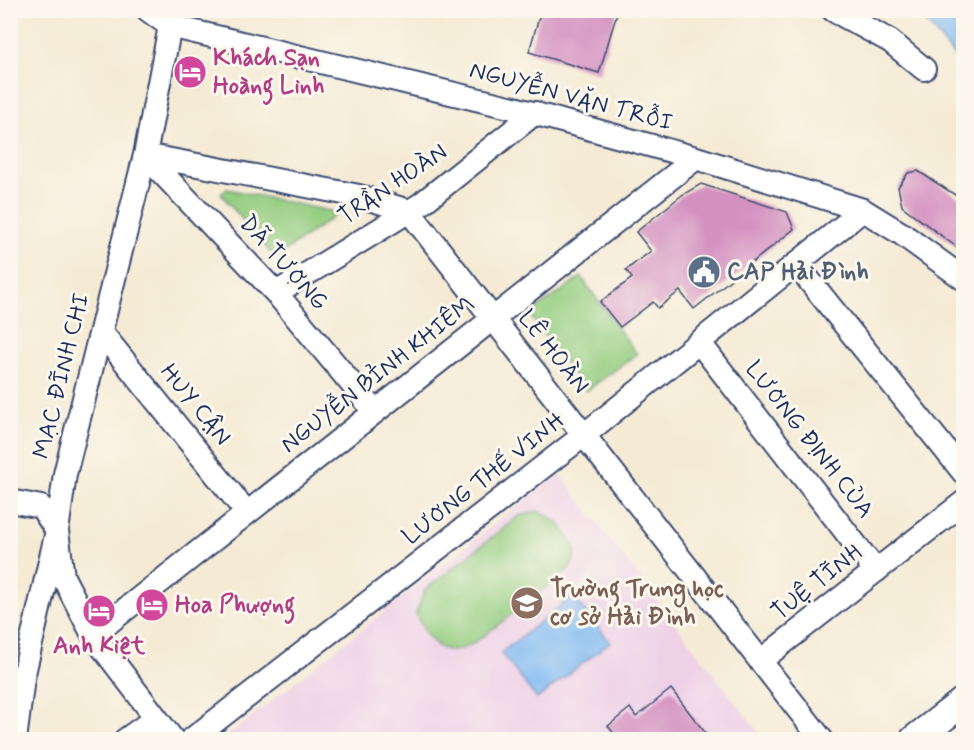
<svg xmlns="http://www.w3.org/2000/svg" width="974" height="750" viewBox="0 0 974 750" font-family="Mynerve,sans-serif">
	<rect width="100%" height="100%" fill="#fbf7ec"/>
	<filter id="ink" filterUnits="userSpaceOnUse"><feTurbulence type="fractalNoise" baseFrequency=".0167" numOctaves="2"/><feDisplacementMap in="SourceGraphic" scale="12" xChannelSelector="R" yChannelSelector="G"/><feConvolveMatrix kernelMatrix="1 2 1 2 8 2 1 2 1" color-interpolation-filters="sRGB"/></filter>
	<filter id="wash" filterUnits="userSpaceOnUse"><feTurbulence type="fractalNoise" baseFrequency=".008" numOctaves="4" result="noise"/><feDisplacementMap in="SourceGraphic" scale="24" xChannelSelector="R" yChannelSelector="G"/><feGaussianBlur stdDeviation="1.35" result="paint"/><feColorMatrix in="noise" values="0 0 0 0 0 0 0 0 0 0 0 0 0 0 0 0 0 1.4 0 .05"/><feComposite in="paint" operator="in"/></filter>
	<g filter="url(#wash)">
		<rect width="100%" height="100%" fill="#f5ebd5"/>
		<!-- built -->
		<path fill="#eed0e7" d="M559,473L759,733L751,740H222Z"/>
		<!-- green -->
		<path fill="#94cd80" stroke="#587e6f" stroke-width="1.5" d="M227,189L334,212L336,215L275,258L221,194Z
			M581,277L637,354L586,391L529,314Z
			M538,511C559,520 568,531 576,553L571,567C550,584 529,601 508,617C470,647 442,676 416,614L425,590L519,516Z"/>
		<!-- water -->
		<path fill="#81baf2" stroke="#4e74a8" stroke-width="1.5" d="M917,11H963V67Z
			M573,596L610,642L537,699L501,653Z"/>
		<g id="blocks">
			<!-- building -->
			<path fill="#d492c1" d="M541,10H618L599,73L529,52Z
				M918,171L963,200V252L902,206L898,187L908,173Z
				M701,184L787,212L794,229L694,309L680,291L658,308L653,302L620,327L600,302L632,278L626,270L651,251L636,232L682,195Z
				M671,689L711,740H619L608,726L630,708L636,717Z"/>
		</g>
	</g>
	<g filter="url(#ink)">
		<use href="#blocks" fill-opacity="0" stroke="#3c4b70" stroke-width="1.5"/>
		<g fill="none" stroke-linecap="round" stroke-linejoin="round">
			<!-- minor casing -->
			<g stroke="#3c4b70" stroke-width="26">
				<path id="minor" d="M148,10L170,26L518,109L696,158L863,210L902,234L964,279
					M833,10L890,41L924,69
					M145,155L359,196L409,211L822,740
					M145,155L276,293L375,412
					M796,264L964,473
					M276,293L421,204L535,113
					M101,332L247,513
					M699,342L876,571
					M10,501L41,507L57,531L63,577L93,635L173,740
					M93,635L696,158
					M760,661L964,502
					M15,740L23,678L57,531L65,474L145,155L170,26
					M125,740L156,718
					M191,740L584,435L863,210"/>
			</g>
			<!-- major casing -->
			<g stroke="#3c4b70" stroke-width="32">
				<path id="major" d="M914,740L964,701"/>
			</g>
			<!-- minor -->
			<use href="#minor" stroke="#fff" stroke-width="22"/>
			<!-- major -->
			<use href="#major" stroke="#fff" stroke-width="28"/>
		</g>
	</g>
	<!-- icons -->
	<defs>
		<g id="hotel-disc" transform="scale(1.725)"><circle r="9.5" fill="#d1479c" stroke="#fbf7ec"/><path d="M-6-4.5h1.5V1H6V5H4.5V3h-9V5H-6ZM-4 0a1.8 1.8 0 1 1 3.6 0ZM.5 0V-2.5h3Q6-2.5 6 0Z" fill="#fff"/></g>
		<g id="civic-disc" transform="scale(1.725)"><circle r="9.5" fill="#5c6f8a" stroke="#fbf7ec"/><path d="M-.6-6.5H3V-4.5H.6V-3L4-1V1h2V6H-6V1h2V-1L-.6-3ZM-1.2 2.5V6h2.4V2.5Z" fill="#fff"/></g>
		<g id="school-disc" transform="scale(1.725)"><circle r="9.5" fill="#8d6e63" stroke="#fbf7ec"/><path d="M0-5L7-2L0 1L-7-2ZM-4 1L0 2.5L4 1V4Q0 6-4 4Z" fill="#fff"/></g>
	</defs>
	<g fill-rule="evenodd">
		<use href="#hotel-disc" x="190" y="72"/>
		<use href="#civic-disc" x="704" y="272"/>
		<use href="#school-disc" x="527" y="603"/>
		<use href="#hotel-disc" x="152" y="605"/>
		<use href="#hotel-disc" x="99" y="611"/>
	</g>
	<g text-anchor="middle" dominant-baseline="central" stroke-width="6" stroke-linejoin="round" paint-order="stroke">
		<!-- hotel labels -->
		<g font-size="24" font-weight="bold" fill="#b23c85" stroke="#fbf7ec" text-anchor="start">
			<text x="213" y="58">Khách Sạn<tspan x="213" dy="28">Hoàng Linh</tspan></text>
			<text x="175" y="605">Hoa Phượng</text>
			<text x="99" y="646" text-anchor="middle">Anh Kiệt</text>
		</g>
		<!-- street labels -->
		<g font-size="24" fill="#1b2f5e" stroke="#fbf7ec">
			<text transform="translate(571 97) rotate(15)">NGUYỄN VĂN TRỖI</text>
			<text transform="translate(393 185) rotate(-34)">TRẦN HOÀN</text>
			<text transform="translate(283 263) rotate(48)">DÃ TƯỢNG</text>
			<text transform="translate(553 352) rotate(52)">LÊ HOÀN</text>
			<text transform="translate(378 375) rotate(-38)">NGUYỄN BỈNH KHIÊM</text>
			<text transform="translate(62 376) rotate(-76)">MẠC ĐĨNH CHI</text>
			<text transform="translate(195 405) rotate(51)">HUY CẬN</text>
			<text transform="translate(809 440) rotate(52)">LƯƠNG ĐỊNH CỦA</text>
			<text transform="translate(484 479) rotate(-38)">LƯƠNG THẾ VINH</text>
			<text transform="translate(817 583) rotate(-38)">TUỆ TĨNH</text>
		</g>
		<!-- service labels -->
		<g font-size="24" font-weight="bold" fill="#4e5e75" stroke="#fbf7ec" text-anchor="start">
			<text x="727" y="272">CAP Hải Đình</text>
		</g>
		<!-- education labels -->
		<g font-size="24" font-weight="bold" fill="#785e54" stroke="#fbf7ec" text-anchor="start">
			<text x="550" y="589">Trường Trung học<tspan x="550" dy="28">cơ sở Hải Đình</tspan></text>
		</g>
	</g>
	<!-- margin -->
	<rect width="974" height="750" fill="none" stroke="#fbf7ec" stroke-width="36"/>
</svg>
